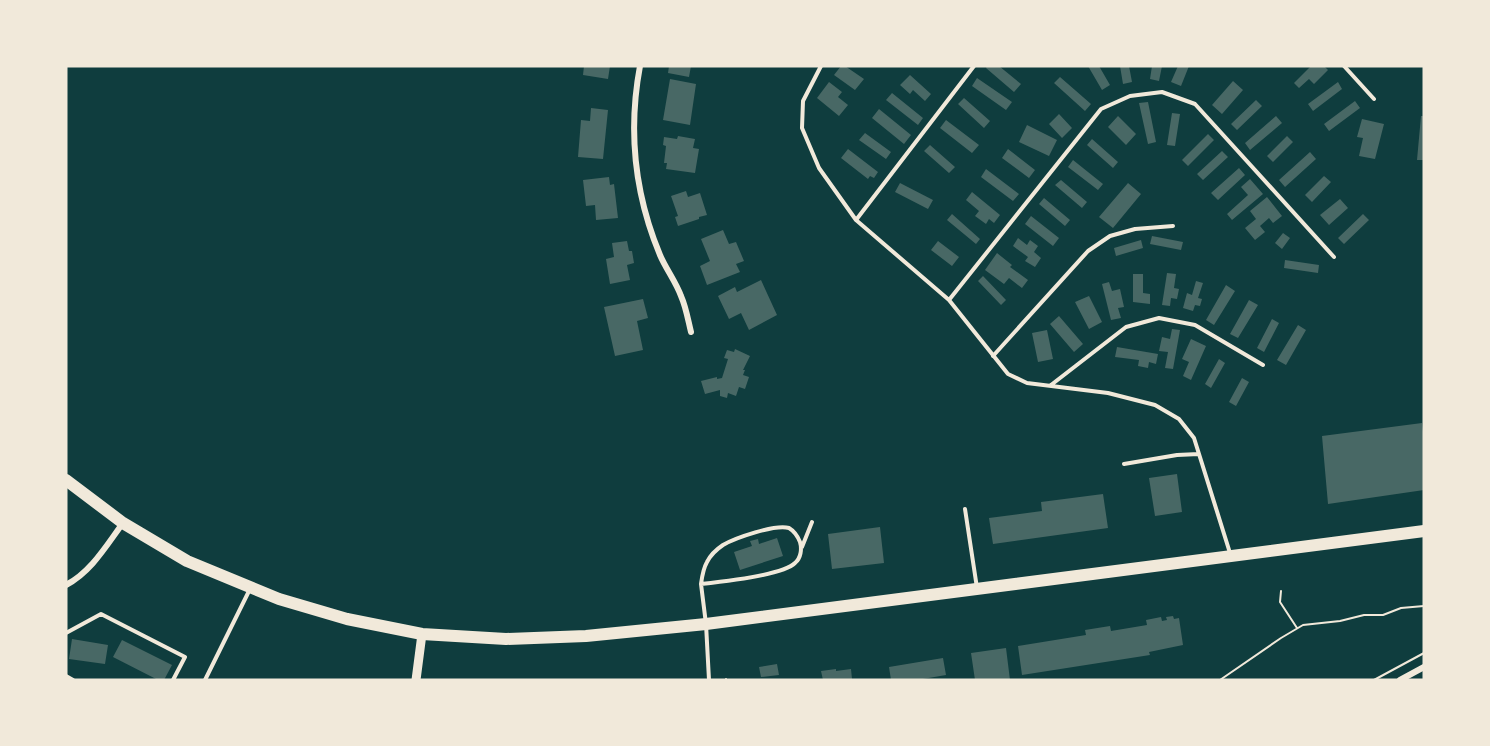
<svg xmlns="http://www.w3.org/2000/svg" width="1490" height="746" viewBox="0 0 1490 746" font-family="Montserrat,sans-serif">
	<rect width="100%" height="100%" fill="#0f3d3e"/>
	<!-- building -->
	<path fill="#486865" d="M584,66H610L608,79L583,75Z
		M669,66H691L689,77L668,73Z
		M841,66H845L864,79L855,90L834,75Z
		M987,66H999L1021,84L1014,92L986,68Z
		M1088,66H1099L1110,85L1102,90Z
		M1120,66H1129L1132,82L1123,84Z
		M1152,66H1162L1159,81L1150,79Z
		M1178,66H1189L1181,86L1171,82Z
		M1311,66H1324L1328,70L1314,84L1309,79L1299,88L1294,83Z
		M910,75L931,94L925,101L913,90L910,94L900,85Z
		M1060,77L1091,104L1085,111L1054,83Z
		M977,78L1012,102L1006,110L972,86Z
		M670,79L696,84L690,125L663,120Z
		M1233,81L1243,90L1222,114L1212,105Z
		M829,82L842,92L838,97L848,105L839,116L817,98Z
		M1338,82L1342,89L1313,111L1308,104Z
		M892,93L923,118L918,125L886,100Z
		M964,98L990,121L984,128L958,104Z
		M1256,100L1262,106L1237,130L1231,124Z
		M1355,101L1360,108L1329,131L1324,124Z
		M1148,102L1156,142L1148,144L1139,103Z
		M591,108L608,110L603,159L578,157L581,120L590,121Z
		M879,109L911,135L904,144L872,118Z
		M1172,113L1180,114L1175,146L1167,145Z
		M1059,114L1072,128L1062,138L1049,124Z
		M1118,116L1136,134L1126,145L1108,127Z
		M1276,116L1282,123L1250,150L1245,143Z
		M1421,116H1424V160H1417Z
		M1362,119L1384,124L1375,159L1359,156L1363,138L1357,137Z
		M946,120L979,145L972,153L940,128Z
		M1027,125L1057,140L1049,156L1019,142Z
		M865,133L891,152L886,159L859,140Z
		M1208,134L1214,140L1188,166L1182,160Z
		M678,136L695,139L693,148L699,149L695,173L666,169L667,163H664L666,146L663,145L664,137L677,139Z
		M1287,136L1293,142L1273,162L1267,156Z
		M1092,139L1118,162L1113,168L1087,145Z
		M930,145L955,167L949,173L924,151Z
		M848,149L878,172L874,178L870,176L868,179L841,158Z
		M1008,149L1035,170L1029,178L1002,158Z
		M1222,151L1228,157L1203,180L1197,174Z
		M1310,152L1316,159L1285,187L1279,180Z
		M1073,160L1103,184L1098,190L1068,167Z
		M1239,168L1245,175L1218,200L1211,193Z
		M986,169L1019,194L1013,201L981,177Z
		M1324,176L1331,182L1312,202L1305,195Z
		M609,177L610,185L614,184L618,218L596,220L595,205L586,206L583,180Z
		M1250,179L1263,194L1232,220L1227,214L1248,195L1241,187Z
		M1061,180L1087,202L1082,208L1055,185Z
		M900,183L933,200L928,209L895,192Z
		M1128,183L1141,194L1113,228L1099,217Z
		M686,191L688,197L700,193L707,215L699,217V219L678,226L675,217L678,216L671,196Z
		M972,192L1000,215L994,223L989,219L986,224L975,216L979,211L966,200Z
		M1267,197L1282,216L1273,223L1269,218L1260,226L1265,232L1255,240L1245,228L1256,219L1250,211Z
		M1044,198L1070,220L1065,226L1039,204Z
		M1340,199L1348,208L1329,225L1320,215Z
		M952,214L980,239L976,244L947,220Z
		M1363,214L1369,220L1344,244L1338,238Z
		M1031,216L1059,238L1053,246L1025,224Z
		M723,230L729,244L736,242L744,261L736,264L740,272L707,285L700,266L710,261L701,239Z
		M1283,233L1290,238L1282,249L1275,243Z
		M1152,236L1183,242L1181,250L1150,244Z
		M1018,238L1027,245L1030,240L1038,246L1034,252L1041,258L1035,267L1025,261L1028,257L1013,246Z
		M1141,240L1143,248L1116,256L1114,248Z
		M627,241L629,251H632L634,263L627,265L630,280L610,284L606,259L614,257L612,243Z
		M938,241L959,257L952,266L931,250Z
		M997,253L1012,265L1010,267L1028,280L1022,288L1009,278L1004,284L985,270Z
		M1285,260L1319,265L1318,273L1284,268Z
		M1167,273L1176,274L1174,288L1179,289L1177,299L1171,298L1170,306L1162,305Z
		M1133,274H1143V293L1150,294V304L1133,302Z
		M983,276L1006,300L1001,305L978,281Z
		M761,280L777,315L749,330L741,313L729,319L718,296L735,287L737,292Z
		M1196,281L1203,283L1198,298L1202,299L1200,306L1195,305L1193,311L1183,308L1187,293L1192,295Z
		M1109,282L1112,291L1120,289L1124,307L1118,308L1121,318L1111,320L1102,284Z
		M1226,285L1235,291L1214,325L1206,320Z
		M1089,296L1102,322L1089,329L1075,302Z
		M643,299L648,318L637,321L643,350L615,356L604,307Z
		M1249,300L1258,305L1238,338L1230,334Z
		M1059,316L1083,344L1074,352L1050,324Z
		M1272,319L1279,323L1264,352L1257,348Z
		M1298,325L1306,330L1286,365L1277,360Z
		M1172,329L1180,330L1173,369L1165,368L1168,352L1159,351L1162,337L1170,339Z
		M1047,330L1053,359L1038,362L1032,333Z
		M1191,339L1206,346L1191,380L1183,376L1189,362L1182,359Z
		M1117,347L1158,354L1156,364L1149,362L1148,368L1138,366L1139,360L1115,357Z
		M735,349L750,356L743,370H745L743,375L749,377L745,389L739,387L736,396L728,393L727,398L720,396V390L705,394L701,381L717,377V379L722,378L728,359L724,358L727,350L734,352Z
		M1219,359L1225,363L1211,388L1205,384Z
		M1242,378L1249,382L1236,406L1229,402Z
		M1422,423L1424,440V490L1328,504L1322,436Z
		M1177,474L1182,512L1155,516L1149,478Z
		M1103,494L1108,528L993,544L989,518L1042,511L1041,502Z
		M880,527L884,563L832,569L828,534Z
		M777,538L783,556L740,570L734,552L752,546L750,541L758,539L759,544Z
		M1173,616L1174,619L1179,618L1183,645L1149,652L1150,655L1022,675L1018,646L1086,635L1085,630L1110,626L1111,631L1147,625L1146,620L1161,617L1162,621L1167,620L1166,617Z
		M72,639L108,645L105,664L69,659Z
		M122,640L172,665L164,680H158L113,657Z
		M1006,648L1010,680H975L971,653Z
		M943,658L946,675L917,680H891L889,667Z
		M777,664L779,675L761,677L759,667Z
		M836,669V671L851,669L852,679L823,680L821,671Z"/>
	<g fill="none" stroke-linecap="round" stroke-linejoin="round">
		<!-- path -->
		<path stroke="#f1e9da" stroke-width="2" d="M1281,591L1280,602L1297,628
			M726,680V679
			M1220,680L1281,638L1303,625L1340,621L1364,615H1383L1401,608L1424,606
			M1374,680L1424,653"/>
		<!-- service -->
		<path stroke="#f1e9da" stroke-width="4" d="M821,66L803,101L802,128L819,168L856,220L949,300L1008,374L1027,383L1108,393L1155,405L1179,419L1194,438L1230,553
			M1344,66L1374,99
			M856,220L974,66
			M949,300L1101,109L1130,96L1162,92L1195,104L1334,257
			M993,356L1088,251L1110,236L1135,229L1173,226
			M1051,385L1126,327L1159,318L1195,325L1263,365
			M1124,464L1177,455L1199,454
			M965,509L977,588
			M802,547L812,522
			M701,584C702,577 703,569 707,562C710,556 717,549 723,545C735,538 775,524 789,528C794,531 798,537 800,542C802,549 801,558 795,563C783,575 720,582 701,584L706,624L709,680
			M66,633L101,614L185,657L173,680
			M66,676L73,680
			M205,680L250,589"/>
		<!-- minor -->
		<path stroke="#f1e9da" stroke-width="6" d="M640,66C628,130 635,195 660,255C666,269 676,282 681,296C686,307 688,320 691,332
			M66,585C91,572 106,546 123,523
			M1400,680L1424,667"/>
		<!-- tertiary -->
		<path stroke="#f1e9da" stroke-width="9" d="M416,680L422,634"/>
		<!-- primary -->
		<path stroke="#f1e9da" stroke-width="12" d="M66,480L123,523L187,561L279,599L347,619L422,634L506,639L586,636L706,624L1424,531"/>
	</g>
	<!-- border -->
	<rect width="1490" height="746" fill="none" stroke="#f1e9da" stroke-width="135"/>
</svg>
